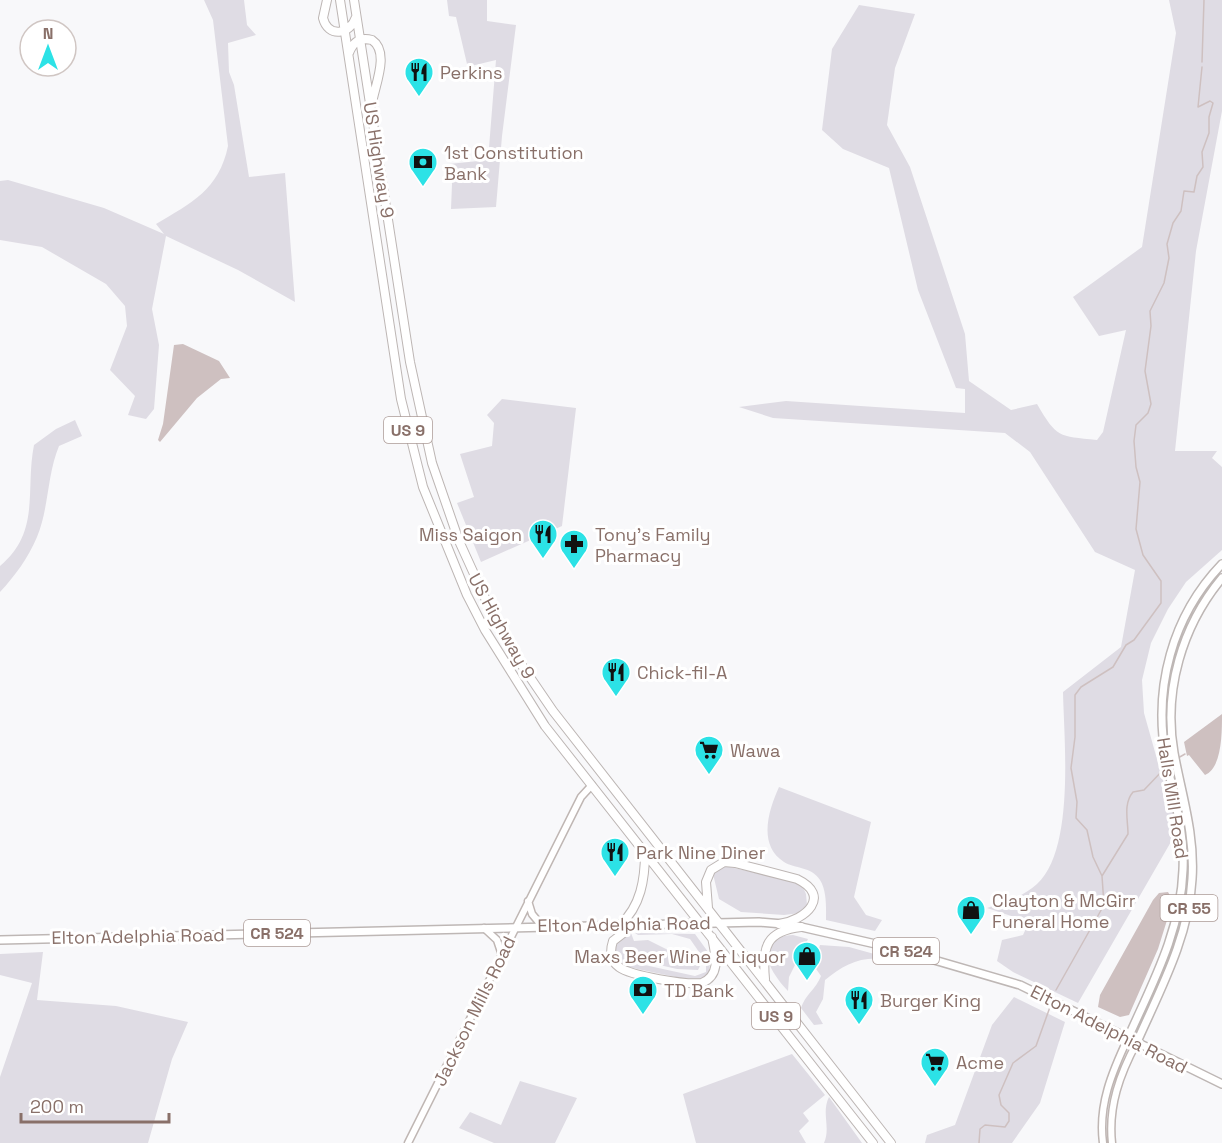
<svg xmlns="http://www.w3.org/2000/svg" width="1222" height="1143" viewBox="0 0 1222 1143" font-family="'Space Grotesk',sans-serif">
	<rect width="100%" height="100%" fill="#f8f8fa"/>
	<!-- green -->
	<path fill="#dfdce4" d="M204,0H244L247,25L256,35L228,43L229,72L234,85L249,177L285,173L295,302L238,270L166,236L152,309L159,345L154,409L146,419L128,415L135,396L110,370L127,326L125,306L106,284L42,247L0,240V181L8,180L104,208L164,234L156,224C191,203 219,190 228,146L213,20Z
		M447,0H487V21L516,25L502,136L496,207L451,209L452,184L449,164L488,160L496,60L471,66L467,64L456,17L449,16Z
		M1169,0H1222V111L1196,251L1175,451H1217L1212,458L1222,467V550L1186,582L1168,609L1151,643L1142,680L1144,713L1164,784L1174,807L1172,840L1078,1003L1013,972L997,961L1002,940L1023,935L1029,922L987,908C1004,902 1023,897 1037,884C1075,849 1064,741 1063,692L1121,647L1135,570L1095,552L1030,452L1005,433L773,418L739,407L786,401L965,413V389L956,388L918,290L889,168L843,149L822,130L832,49L859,5L915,14L895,68L887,125L910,167L965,334L969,381L1011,410L1037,404C1057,438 1058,436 1097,440L1103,432L1126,330L1099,336L1073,297L1142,247L1176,33Z
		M502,399L576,408L562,526L481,562L457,503L474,497L460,454L492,446L494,423L487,415Z
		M75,420L82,436L59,446C47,475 49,508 37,537C28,558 15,576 0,592V566C41,532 25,490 34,445L56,429Z
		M779,787L871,822L854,897L866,915L882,920L875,931L826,920C826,908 827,891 820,880C811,866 795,869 784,862C757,845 769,809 779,787Z
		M721,865L801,883L806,894L807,905L800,913L784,915L741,912L719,899L713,874Z
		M631,933L634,941L648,940L700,966L698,970L677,969L642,961L640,964L695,976L706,972V962L690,939L672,934L638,935L635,933L695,934L711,956L709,972L702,979L690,980L623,966L614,952C616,942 621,935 631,933Z
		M793,935L808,939L789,977L788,991C769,971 750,938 793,935Z
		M820,945L849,947L885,957L884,959C860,956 843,965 825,980L823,999L816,1012L823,1024L814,1025L801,1008C805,995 816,989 821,976L814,966Z
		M43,952L37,1000L116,1006L188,1022L172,1059L148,1143H0V1077L32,983L0,975V954Z
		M1014,997L1065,1022L1040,1103L1012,1143H925L927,1135L955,1125L992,1025Z
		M792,1054L825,1095L803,1113L809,1121L799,1131L806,1143H696L683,1094Z
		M520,1081L577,1098L555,1143H494L459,1128L470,1112L501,1125Z
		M829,1097L862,1143H824C831,1127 821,1113 829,1097Z"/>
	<!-- water -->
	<path fill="#cec0c0" d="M183,344L219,361L230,378L221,379L197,398L160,442L158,440L163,424L174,345Z
		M1222,714C1222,733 1222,768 1205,775L1189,755L1187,756L1184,742Z
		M1168,892L1173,901L1158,949L1129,1015L1120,1017L1098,1007L1100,995L1153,900L1159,893Z"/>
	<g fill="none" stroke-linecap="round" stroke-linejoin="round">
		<!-- stream -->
		<path stroke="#cec0c0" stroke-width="1.5" d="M1202,62L1204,0
			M1178,758L1185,754
			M1102,876L1128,834C1128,820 1123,804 1133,792L1144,790L1165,768
			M1056,990L1104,905L1102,876L1093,857L1087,830L1076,818L1077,802L1071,768L1075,737V695L1081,687L1113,667L1126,645L1134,640L1161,603V581L1143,555L1136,529L1140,482L1136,467L1134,441L1136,425L1148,413L1151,404L1145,371L1151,326L1150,311L1164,283L1169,258L1167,244L1173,223L1181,211L1184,191L1194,192L1197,176L1203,167L1202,152L1209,133V117L1213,103L1210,101L1198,107L1202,67
			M979,1143L980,1129L985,1125L1005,1127L1009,1121V1113L1001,1105L999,1095L1013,1063L1036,1046L1050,1007"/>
		<!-- secondary casing -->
		<g stroke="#bfb6b3" stroke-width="9">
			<path id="secondary" d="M528,901L532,914L542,926
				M484,928L497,940L502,955
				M408,1143L581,797L592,785
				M1103,1143C1098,1105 1112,1072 1128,1038
				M1112,1143C1108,1106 1120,1074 1137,1042"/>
		</g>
		<!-- primary casing -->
		<g stroke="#beb7b5" stroke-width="10">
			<path id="primary" d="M797,926L893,948L1020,985L1222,1084
				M0,940L759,922L783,924
				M1128,1038C1152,984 1181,931 1183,870C1185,831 1173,796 1166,758C1153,688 1172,616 1222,564
				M1137,1042C1160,990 1189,937 1192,879C1195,835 1182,796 1174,753C1163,691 1182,626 1222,578"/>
		</g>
		<!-- highway casing -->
		<g stroke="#bdb6b4" stroke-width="10">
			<path id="highway" d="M327,0L323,18C328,38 350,35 356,17
				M340,0L401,399L423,487L467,595L485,630L545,726L873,1143
				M354,0L410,362L432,463L459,541L485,598L523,667L553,711L891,1143
				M349,53C353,42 360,37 372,40C390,52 375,85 372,103
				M708,908L706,882L711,870L724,862L735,863L797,879C832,896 806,920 779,924
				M635,924L613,941C610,950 610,961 619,967C631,976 686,985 702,983C722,974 715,954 712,937
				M620,925C641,906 645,879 645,852
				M765,979C762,947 766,931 801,927"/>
		</g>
		<!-- secondary -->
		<use href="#secondary" stroke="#fff" stroke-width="6"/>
		<!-- primary -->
		<use href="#primary" stroke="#fff" stroke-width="7"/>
		<!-- highway -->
		<use href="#highway" stroke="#fff" stroke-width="8"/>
	</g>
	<!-- icons -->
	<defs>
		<g id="restaurant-pin" transform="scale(1.5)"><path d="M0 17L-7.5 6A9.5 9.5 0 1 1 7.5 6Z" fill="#2ce2e6" stroke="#fff"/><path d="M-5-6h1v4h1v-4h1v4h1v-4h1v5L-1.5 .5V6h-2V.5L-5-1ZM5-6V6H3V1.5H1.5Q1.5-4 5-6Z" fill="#111"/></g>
		<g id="bank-pin" transform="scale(1.5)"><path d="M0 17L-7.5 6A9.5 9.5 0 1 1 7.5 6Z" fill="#2ce2e6" stroke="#fff"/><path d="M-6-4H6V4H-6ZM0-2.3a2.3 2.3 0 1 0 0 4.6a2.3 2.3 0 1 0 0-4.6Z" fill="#111"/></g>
		<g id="pharmacy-pin" transform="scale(1.5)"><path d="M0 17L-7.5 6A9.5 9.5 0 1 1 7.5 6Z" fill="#2ce2e6" stroke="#fff"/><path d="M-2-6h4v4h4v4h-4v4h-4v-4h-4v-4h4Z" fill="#111"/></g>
		<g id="supermarket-pin" transform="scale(1.5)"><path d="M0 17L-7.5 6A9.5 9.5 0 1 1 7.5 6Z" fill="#2ce2e6" stroke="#fff"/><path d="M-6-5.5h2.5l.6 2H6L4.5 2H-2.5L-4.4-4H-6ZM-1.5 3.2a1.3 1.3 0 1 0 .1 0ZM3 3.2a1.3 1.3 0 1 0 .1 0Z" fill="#111"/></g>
		<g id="shop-pin" transform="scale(1.5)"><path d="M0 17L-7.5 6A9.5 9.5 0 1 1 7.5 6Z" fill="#2ce2e6" stroke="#fff"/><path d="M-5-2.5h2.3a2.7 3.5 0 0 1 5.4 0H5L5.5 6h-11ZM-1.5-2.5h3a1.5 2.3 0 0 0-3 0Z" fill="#111"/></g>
	</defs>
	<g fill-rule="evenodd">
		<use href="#restaurant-pin" x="419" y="72"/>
		<use href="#bank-pin" x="423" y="162"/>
		<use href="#restaurant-pin" x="543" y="534"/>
		<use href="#pharmacy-pin" x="574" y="544"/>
		<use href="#restaurant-pin" x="616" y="672"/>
		<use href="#supermarket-pin" x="709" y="750"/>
		<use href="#restaurant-pin" x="615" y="852"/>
		<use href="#shop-pin" x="971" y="910"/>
		<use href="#shop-pin" x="807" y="956"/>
		<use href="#bank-pin" x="643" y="990"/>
		<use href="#restaurant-pin" x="859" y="1000"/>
		<use href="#supermarket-pin" x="935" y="1062"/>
	</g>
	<g text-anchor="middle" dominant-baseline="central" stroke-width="6" stroke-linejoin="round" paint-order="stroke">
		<!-- shield labels -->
		<g fill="#fff" stroke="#ac9b96" stroke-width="1.5">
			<rect x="384" y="417" width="48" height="26" rx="4.5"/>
			<rect x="1160.5" y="895" width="57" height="26" rx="4.5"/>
			<rect x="244" y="920" width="66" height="26" rx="4.5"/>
			<rect x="873" y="938" width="66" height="26" rx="4.5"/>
			<rect x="752" y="1003" width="48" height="26" rx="4.5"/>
		</g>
		<g font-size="16" font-weight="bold" fill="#897069">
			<text x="408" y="430">US 9</text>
			<text x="1189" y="908">CR 55</text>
			<text x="277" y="933">CR 524</text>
			<text x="906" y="951">CR 524</text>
			<text x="776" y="1016">US 9</text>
		</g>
		<!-- poi labels -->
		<g font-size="18" fill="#897069" stroke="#fff" text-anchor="start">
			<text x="440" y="72">Perkins</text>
			<text x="444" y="152">1st Constitution<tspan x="444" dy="21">Bank</tspan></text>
			<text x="522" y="534" text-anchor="end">Miss Saigon</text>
			<text x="595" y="534">Tony's Family<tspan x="595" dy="21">Pharmacy</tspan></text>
			<text x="637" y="672">Chick-fil-A</text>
			<text x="730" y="750">Wawa</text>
			<text x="636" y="852">Park Nine Diner</text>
			<text x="992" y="900">Clayton &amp; McGirr<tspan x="992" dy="21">Funeral Home</tspan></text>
			<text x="786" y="956" text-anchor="end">Maxs Beer Wine &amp; Liquor</text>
			<text x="664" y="990">TD Bank</text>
			<text x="880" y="1000">Burger King</text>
			<text x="956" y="1062">Acme</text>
		</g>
		<!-- street labels -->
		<g font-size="18" fill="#897069" stroke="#fff">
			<text transform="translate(379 160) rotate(81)">US Highway 9</text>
			<text transform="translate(502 626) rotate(61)">US Highway 9</text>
			<text transform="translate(1173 798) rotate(81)">Halls Mill Road</text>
			<text transform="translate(624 924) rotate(-1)">Elton Adelphia Road</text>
			<text transform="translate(138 936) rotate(-1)">Elton Adelphia Road</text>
			<text transform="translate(474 1011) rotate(-64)">Jackson Mills Road</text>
			<text transform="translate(1109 1029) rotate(27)">Elton Adelphia Road</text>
		</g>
	</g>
	<!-- north arrow -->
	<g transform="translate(48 48)"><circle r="28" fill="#ffffff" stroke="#d0c6c3" stroke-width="1.5"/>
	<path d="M0-4.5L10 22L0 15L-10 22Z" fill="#2ce2e6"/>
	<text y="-9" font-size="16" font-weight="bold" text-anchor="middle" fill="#897069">N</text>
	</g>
	<!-- scale -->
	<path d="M21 1113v9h148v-9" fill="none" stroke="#897069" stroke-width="3"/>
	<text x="30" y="1113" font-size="18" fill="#897069" stroke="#ffffff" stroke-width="4.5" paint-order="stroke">200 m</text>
</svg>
